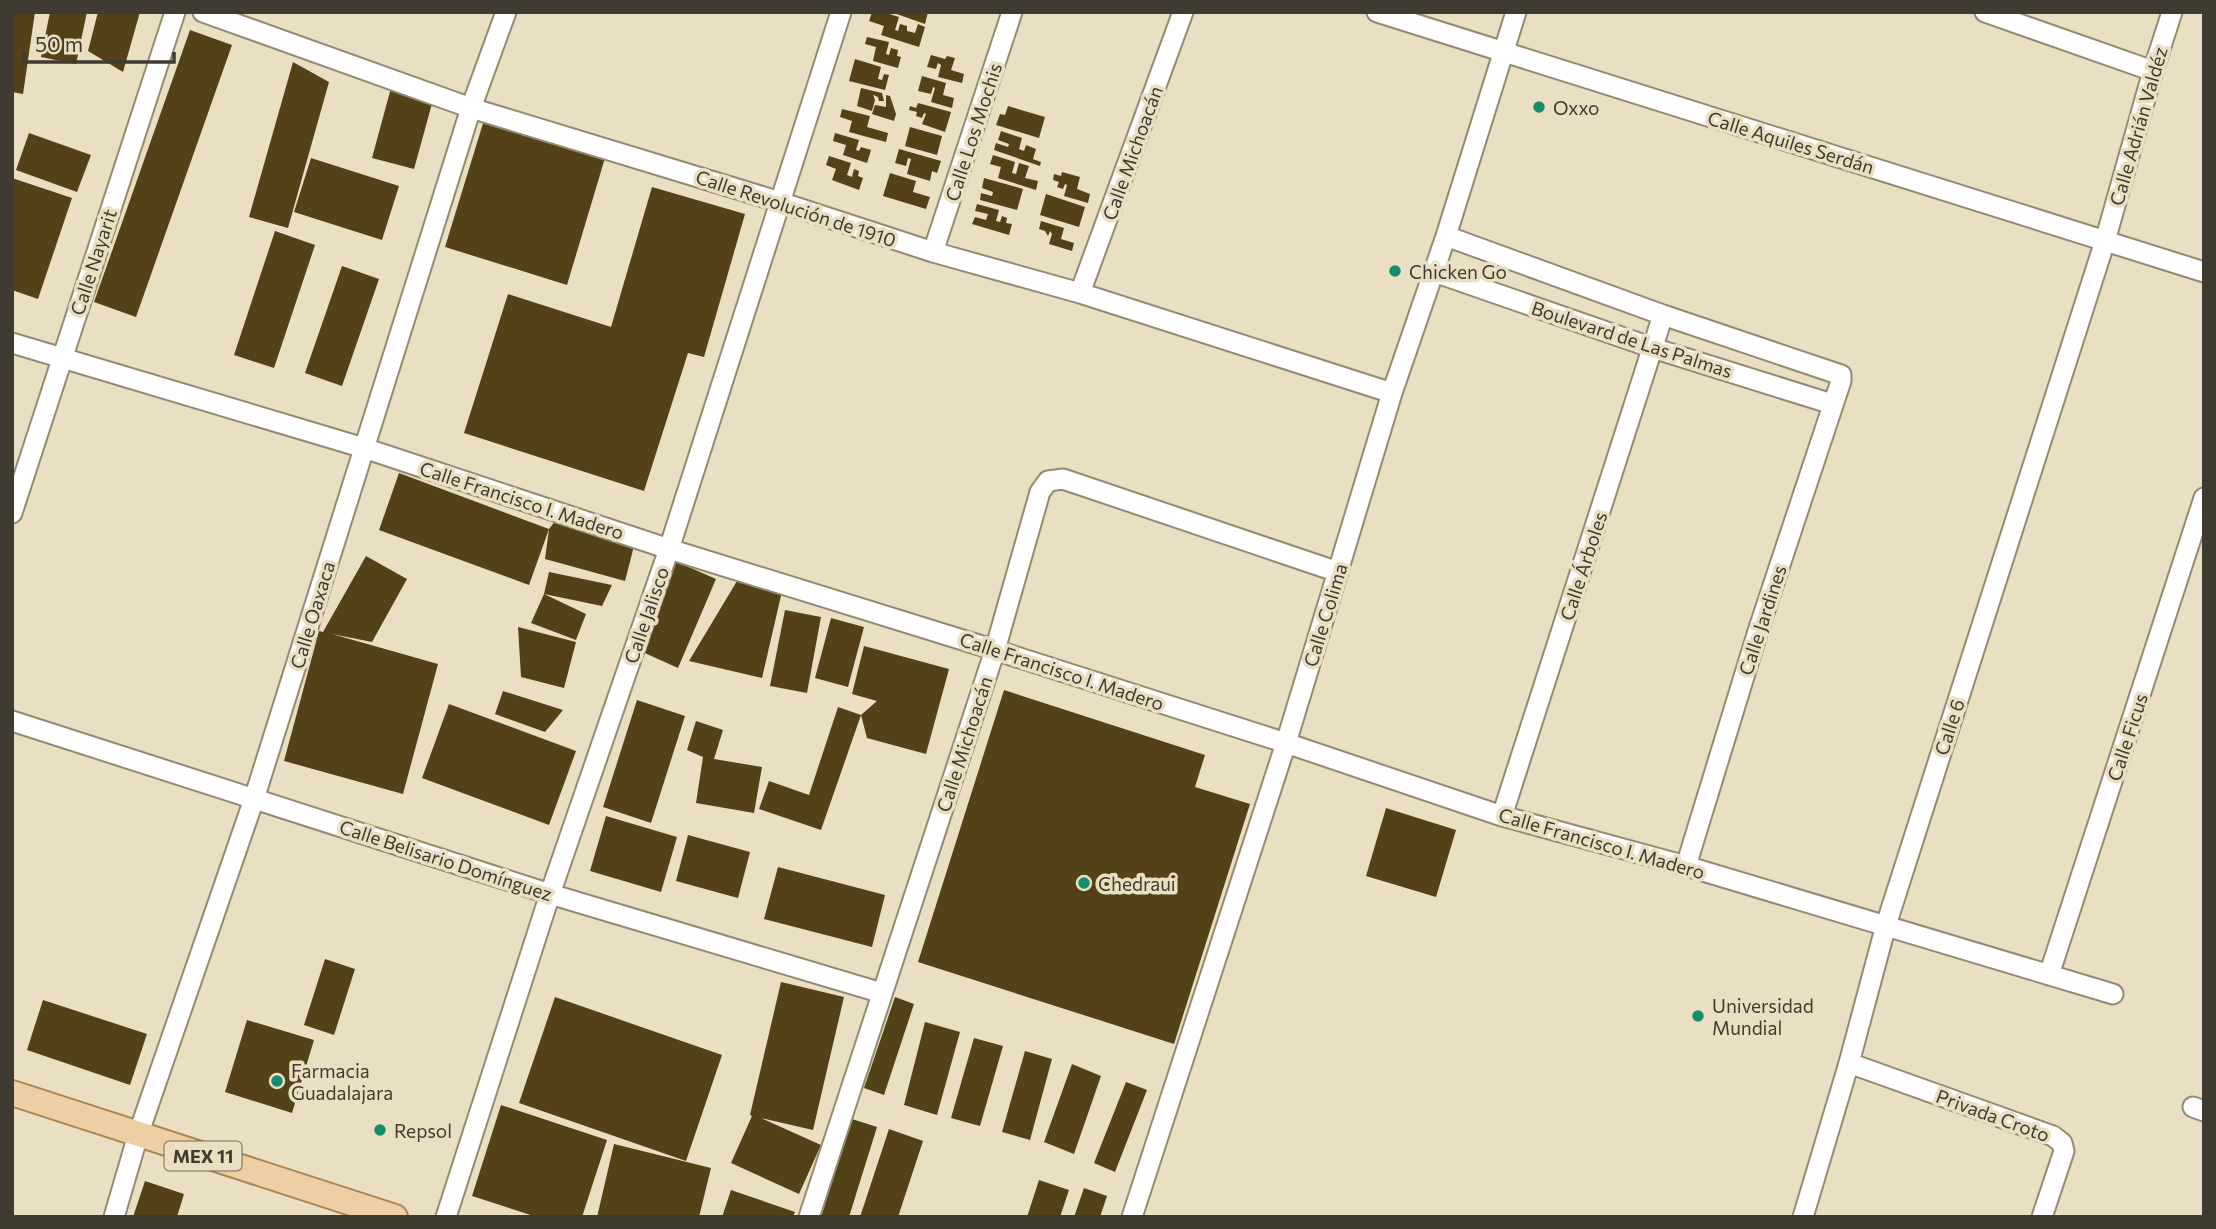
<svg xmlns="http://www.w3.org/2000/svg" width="2216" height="1229" viewBox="0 0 2216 1229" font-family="Commissioner,sans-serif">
	<rect width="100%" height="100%" fill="#ebdfc3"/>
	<!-- building -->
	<path fill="#534218" d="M12,12H35L23,94L12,92Z
		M50,12H87L76,64L41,57Z
		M98,12H140L123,72L88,51Z
		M872,12H883L899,17L895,30L898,31L900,24L907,26V31L915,33L918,24L925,27L919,47L881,35L884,26L869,21Z
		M891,12H928L925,24Z
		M190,30L232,45L136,317L94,302Z
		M867,37L889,42L886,54L889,55L891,48L898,50L897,56L901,57L898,68L873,61L876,47L865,44Z
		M931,55L945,59L947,56L955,58L951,70L964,74L962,83L938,77L941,65L938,63L936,69L927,67Z
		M855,59L881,67L878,79L882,80L884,74L889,75L885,90L849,81Z
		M293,62L329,82L288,228L249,217Z
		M922,76L946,83L943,95L954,98L952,108L931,102L935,88L933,87L931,94L918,91Z
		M391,88L433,100L414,169L372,158Z
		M861,88L882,93L884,101H879L878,97L873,95L875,100L872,111L857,106Z
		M886,95L890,96L896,114L894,121L872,114L875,105L886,107Z
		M918,103L951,112L945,132L922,124L926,114L924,113L922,118L916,116L917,112L909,110L910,106L916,108Z
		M1008,106L1045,117L1039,138L996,125L1000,114L1005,115Z
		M842,109L870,116L867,127L888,133L886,142L849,132L852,121L840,117Z
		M484,120L605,158L567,285L445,247Z
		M910,127L942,136L937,155L905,146Z
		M1001,131L1022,138L1019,149L1024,151L1026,145L1036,149L1033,159L1041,162L1040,166L994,150L996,143L1008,147L1009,144L998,140Z
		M29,133L91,155L77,192L16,170Z
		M835,133L859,140L856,150L859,151L861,147L871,150L867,163L843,155L846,145L833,141Z
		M899,149L941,161L937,173L932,171L930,181L907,174L911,159L908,158L906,166L895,163Z
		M993,155L1015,162L1012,173L1016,174L1019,163L1029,166L1025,178L1038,181L1036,190L998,178L1001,167L990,164Z
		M829,156L851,163L847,175L852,177L854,169L859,171L858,176L863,178L859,190L832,180L836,169L826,165Z
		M311,158L399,186L382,240L294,212Z
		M1062,172L1080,177L1077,189L1090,194L1088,203L1064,196L1067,185L1065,184L1063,189L1057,187L1059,182L1053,180L1054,174L1061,176Z
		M890,173L916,181L913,192L930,197L926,209L883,196Z
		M12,178L72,198L38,299L12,290Z
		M984,178L1023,189L1017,210L980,200L981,193L992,196L993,192L982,188Z
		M652,187L745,214L704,357L688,353L644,491L464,433L508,294L611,327Z
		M1046,194L1085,207L1079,227L1040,215Z
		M977,204L999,210L996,221L1000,222L1002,216L1007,218L1006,223L1012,224L1009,235L972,224L975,217L986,220L988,214L975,211Z
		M1041,221L1064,228L1061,239L1074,243L1072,251L1049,244L1052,234L1050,231L1048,236L1045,231L1039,229Z
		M275,231L315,245L274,368L234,355Z
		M342,266L379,279L342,386L305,373Z
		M399,473L549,529L556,520L635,542L625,581L545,559L549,529L529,585L379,530Z
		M366,556L407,579L372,642L332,634L438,664L403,794L284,761L319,631L323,632Z
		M675,561L716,579L678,668L638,650Z
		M549,572L612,585L602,606L544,594Z
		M740,576L783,587L762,678L689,661Z
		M544,594L586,614L576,640L531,623Z
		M785,610L821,617L807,693L770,686Z
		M831,618L864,627L848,687L815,678Z
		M518,627L576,642L564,688L521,677Z
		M864,646L949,669L926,754L867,738L861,715L821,830L759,809L769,781L809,795L838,707L861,715L877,701L852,694Z
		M1004,690L1205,755L1195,787L1250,804L1174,1044L918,962Z
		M503,691L563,710L545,732L495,714Z
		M637,700L685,716L651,823L603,807Z
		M449,704L576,751L549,825L422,778Z
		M696,721L723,730L714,759L762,767L754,813L696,803L703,757L687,750Z
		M1386,808L1456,830L1436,897L1366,876Z
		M606,816L677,837L661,892L590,871Z
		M688,835L750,852L738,898L676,881Z
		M778,867L885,895L872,947L764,919Z
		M325,959L355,969L334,1035L304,1025Z
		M781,982L844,997L813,1130L761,1118L821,1145L799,1194L731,1163L752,1116L750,1115Z
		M555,997L722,1055L686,1161L519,1103Z
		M895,997L914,1004L884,1095L864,1088Z
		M43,1000L147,1034L130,1085L27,1050Z
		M247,1020L314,1040L292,1113L225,1092Z
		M925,1022L960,1032L937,1115L904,1105Z
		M974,1038L1003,1046L980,1126L951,1118Z
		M1025,1051L1052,1059L1030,1140L1002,1132Z
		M1072,1064L1101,1076L1074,1154L1044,1142Z
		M1126,1082L1147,1090L1115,1172L1094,1163Z
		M501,1105L607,1140L582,1217H537L472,1196Z
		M852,1119L877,1127L849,1217H821Z
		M889,1129L923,1141L898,1217H860Z
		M614,1144L711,1168L699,1217H597Z
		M1039,1180L1069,1190L1060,1217H1027Z
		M145,1181L184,1194L177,1217H133Z
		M1084,1188L1107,1196L1100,1217H1074Z
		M731,1190L795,1212L793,1217H722Z"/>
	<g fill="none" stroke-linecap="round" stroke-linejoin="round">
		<!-- minor casing -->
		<g stroke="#958a71" stroke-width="23">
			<path id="minor" d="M203,12L471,108L780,202L933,252L1080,293L1392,393
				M1377,12L2204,272
				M1985,12L2153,71
				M1446,236L1663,315L1841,375V381L1758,631L1686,866
				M933,252L1012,12
				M1434,272L1653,348L1832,404
				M1080,293L1183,12
				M12,343L364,448L669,549L995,650L1286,743L1502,816L1686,866L2113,994
				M12,513L175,12
				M12,721L550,894L882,993
				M1502,816L1663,315
				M2049,975L2204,498
				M1849,1063L2053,1136L2062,1143L2064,1151L2042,1217
				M2193,1107L2204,1111
				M114,1217L138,1135L254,799L471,108L506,12
				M446,1217L550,894L669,549L841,12
				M809,1217L995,650L1040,492L1048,481L1063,479L1338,572
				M1132,1217L1286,743L1392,393L1446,236L1516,12
				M1803,1217L1849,1063L1886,925L2105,241L2153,71L2172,12"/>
		</g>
		<!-- major casing -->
		<g stroke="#a98654" stroke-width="28">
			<path id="major" d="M12,1093L395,1217"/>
		</g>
		<!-- minor -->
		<use href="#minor" stroke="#fff" stroke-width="19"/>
		<!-- major -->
		<use href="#major" stroke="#eecfa4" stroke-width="24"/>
	</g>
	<!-- markers -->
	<g fill="#168c6d" stroke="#ebdfc3" stroke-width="2.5">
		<circle cx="1539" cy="107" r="7"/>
		<circle cx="1395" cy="271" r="7"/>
		<circle cx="1084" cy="883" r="7"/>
		<circle cx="1698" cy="1016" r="7"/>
		<circle cx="277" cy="1081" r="7"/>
		<circle cx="380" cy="1130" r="7"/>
	</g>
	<g text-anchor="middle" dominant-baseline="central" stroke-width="7" stroke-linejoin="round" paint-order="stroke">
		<!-- shield labels -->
		<rect fill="#ebdfc3" stroke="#736c5c" stroke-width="2" x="164.5" y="1141.5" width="77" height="29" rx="5"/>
		<g font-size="18" font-weight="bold" fill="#403b30">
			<text x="203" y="1156">MEX 11</text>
		</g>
		<!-- poi labels -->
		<g font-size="19" fill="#403b30" stroke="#ebdfc3" text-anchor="start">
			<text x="1553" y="107">Oxxo</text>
			<text x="1409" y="271">Chicken Go</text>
			<text x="1098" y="883">Chedraui</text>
			<text x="1712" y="1005">Universidad<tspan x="1712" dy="22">Mundial</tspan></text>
			<text x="291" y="1070">Farmacia<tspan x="291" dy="22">Guadalajara</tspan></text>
			<text x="394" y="1130">Repsol</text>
		</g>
		<!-- street labels -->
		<g font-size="19" fill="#403b30" stroke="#ebdfc3">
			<text transform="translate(2138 126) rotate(-74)">Calle Adrián Valdéz</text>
			<text transform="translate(973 132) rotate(-72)">Calle Los Mochis</text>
			<text transform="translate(1791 142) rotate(17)">Calle Aquiles Serdán</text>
			<text transform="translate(1132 153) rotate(-70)">Calle Michoacán</text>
			<text transform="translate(796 208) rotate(18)">Calle Revolución de 1910</text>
			<text transform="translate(93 262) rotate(-72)">Calle Nayarit</text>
			<text transform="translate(1632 339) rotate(18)">Boulevard de Las Palmas</text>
			<text transform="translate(522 500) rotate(18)">Calle Francisco I. Madero</text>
			<text transform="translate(1583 566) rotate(-72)">Calle Árboles</text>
			<text transform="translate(312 615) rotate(-73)">Calle Oaxaca</text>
			<text transform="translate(646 615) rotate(-71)">Calle Jalisco</text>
			<text transform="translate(1325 615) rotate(-73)">Calle Colima</text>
			<text transform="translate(1762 620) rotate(-72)">Calle Jardines</text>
			<text transform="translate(1062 671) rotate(18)">Calle Francisco I. Madero</text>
			<text transform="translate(1949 727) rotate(-72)">Calle 6</text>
			<text transform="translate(2127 737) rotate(-72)">Calle Ficus</text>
			<text transform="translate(964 744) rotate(-72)">Calle Michoacán</text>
			<text transform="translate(1602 843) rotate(16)">Calle Francisco I. Madero</text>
			<text transform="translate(446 860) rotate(18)">Calle Belisario Domínguez</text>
			<text transform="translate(1993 1115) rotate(20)">Privada Croto</text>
		</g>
	</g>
	<!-- border -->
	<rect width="2216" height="1229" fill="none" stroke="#403b30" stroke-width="28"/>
	<!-- scale -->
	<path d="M24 52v10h150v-10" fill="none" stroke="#403b30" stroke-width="3.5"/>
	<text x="35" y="52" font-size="21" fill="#403b30" stroke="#ebdfc3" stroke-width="5" paint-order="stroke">50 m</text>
</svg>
